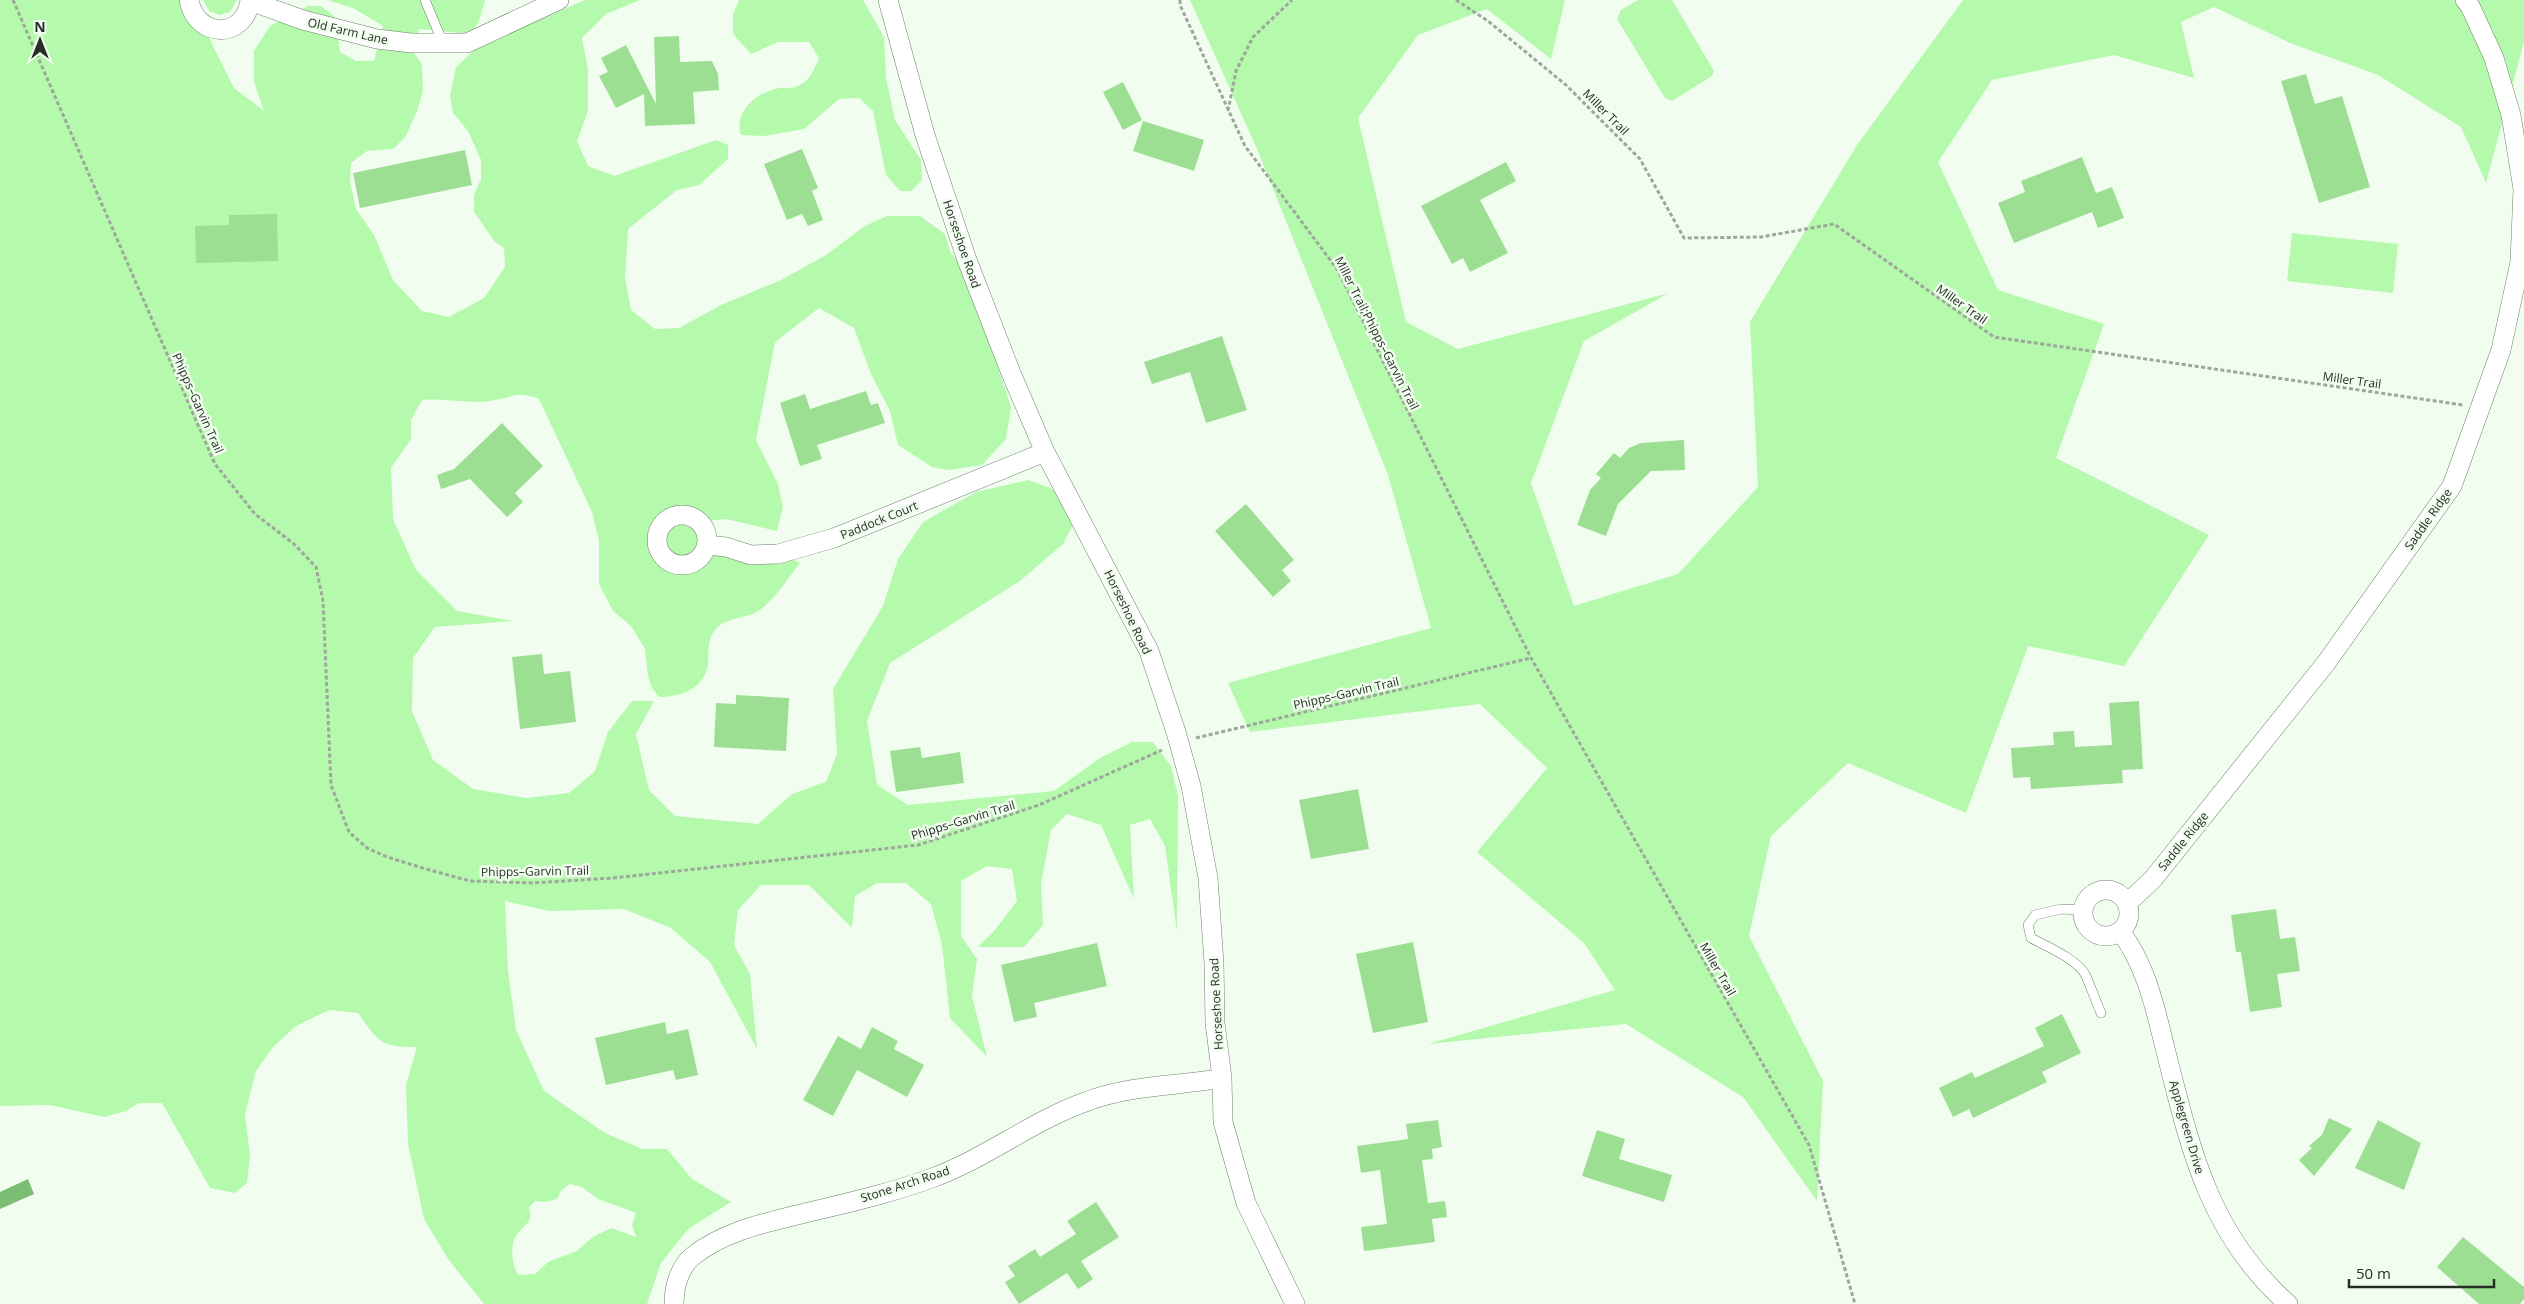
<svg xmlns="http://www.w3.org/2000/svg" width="2524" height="1304" viewBox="0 0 2524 1304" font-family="'Open Sans',sans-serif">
	<rect width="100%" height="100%" fill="#f1feef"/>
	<!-- green -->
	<path fill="#b5f9ac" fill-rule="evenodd" d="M0,0H194L213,46L234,88L264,111L254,82V51L270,26L308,6H321L335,17L340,52L356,61H374L383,26L353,8L327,0H485L479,21L471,34L419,29L413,52L422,64L423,91L417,111L406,136L393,149L367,151L351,163L350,181L356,209L374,235L393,280L422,311L449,317L484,298L505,267L504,248L495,242L474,212V195L481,179V160L468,131L453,113L450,96L456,67L479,46L585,0H640L606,14L582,38L588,70V111L577,141L588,166L614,176L716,140L728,145V159L699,185L677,190L628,229L625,278L631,310L655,329L679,328L721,305L781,280L826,255L865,226L887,216H920L945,234L951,254L964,265L1011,407L1006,439L982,465L949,470L932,467L898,445L890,411L871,374L854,328L819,308L775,342L756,440L778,484L783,507L777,531L726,519L699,522L713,537L767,548L800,563C788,578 776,598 760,610C747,619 725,617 715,630C707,640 709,652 708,664C705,688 681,697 659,697L652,688L648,676L645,649L631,626L613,611L599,584V541L592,512L539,399C515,390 513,398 489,401C467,404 445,398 422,400L411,420V439L391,468L393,519L416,570L457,611L513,621L435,627L413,658L412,711L433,760L473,789L526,798L569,793L595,771L608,732L632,701H654L636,734L649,790L675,816L758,824L792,794L826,782L837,754L833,689L883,606L898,559L923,522L976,492L1028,480L1058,491L1073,525L1063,544L1020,581L890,663L867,721L877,785L908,805L1054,791L1100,758L1132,742H1153L1171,766L1178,796L1177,932L1165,846L1150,819L1130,825L1134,899L1101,825L1067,814L1051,830L1041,884L1043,925L1024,947H978L994,931L1017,901L1012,869L987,866L961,881V936L977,959L972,996L987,1057L950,1018L942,945L931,904L906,883H877L855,896L852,928L809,885H761L738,910L734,945L750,974L757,1049L710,962L671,928L624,909L549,911L505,901L508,970L516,1030L544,1091L605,1133L642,1149H667L692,1179L731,1202L688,1229L661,1263L647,1304H484L448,1259L424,1219L408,1144L406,1085L417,1047C379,1047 379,1042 358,1013L329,1010L296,1026L273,1047L256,1071L245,1114L250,1156L247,1183L235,1193L210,1188L162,1103H139L126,1111L104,1117L50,1105L0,1106ZM570,1184L582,1187L598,1199L636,1213L632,1225L636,1237L611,1228L593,1237L577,1251L548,1262L535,1274L518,1275C512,1264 509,1244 518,1233C526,1223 533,1223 529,1207L535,1201L545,1202L557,1199L562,1190Z
		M203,0H237L230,12L219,15L209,11Z
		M739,0H863L884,37L886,78L895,120L921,160L922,180L911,191H900L886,175L873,111L859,98L839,99L804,129L764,136L741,135C733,112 758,91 780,88C785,87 791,89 795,87C809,83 814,70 819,58L809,42H778L751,54L733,34V14Z
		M1190,0H1565L1551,59L1487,9L1418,35L1358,118L1406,322L1458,349L1669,293L1584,341L1531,483L1574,606L1678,574L1758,487L1750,322L1857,145L1963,0H2524V42L2486,183L2461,127L2378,75L2290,43L2214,7L2181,22L2194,78L2114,55L1992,80L1938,162L1998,290L2104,324L2056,458L2209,535L2124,666L2028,646L1966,813L1848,763L1771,836L1749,936L1823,1081L1817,1201L1743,1097L1626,1024L1428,1044L1615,990L1584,943L1477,852L1547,768L1480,704L1250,732L1228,683L1431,628L1388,475L1257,149Z
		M1638,0H1672L1714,71L1712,76L1672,101L1665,98L1617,19L1621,10Z
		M2292,233L2398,244L2393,293L2287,281Z"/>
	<!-- water -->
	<path fill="#7bbd73" d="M28,1179L34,1194L0,1209V1192Z"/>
	<!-- building -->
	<path fill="#9cdf93" d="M679,36L680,62L712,61L718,74L719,90L693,92L695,124L645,126L644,94L616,108L599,76L608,72L601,58L626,45L656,104L654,37Z
		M2306,74L2315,104L2342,96L2370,187L2319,203L2281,81Z
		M1123,82L1142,120L1123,130L1103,92Z
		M1143,121L1204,140L1194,171L1133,151Z
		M802,149L818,188L812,191L823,220L808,226L802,214L787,220L764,164Z
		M465,150L472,185L360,208L353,173Z
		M2082,157L2096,193L2112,187L2124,218L2098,228L2092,212L2014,243L1998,203L2025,192L2021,181Z
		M1506,162L1516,181L1480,200L1508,253L1470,272L1463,258L1452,264L1421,206Z
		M277,214L278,261L196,263L195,226L229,225V215Z
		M1222,336L1247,410L1206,423L1190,372L1152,384L1144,362Z
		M866,391L871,405L878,403L885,423L817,445L822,459L800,466L780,403L805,394L810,409Z
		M502,423L543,466L515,493L523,502L507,517L470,479L441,489L437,475L454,469Z
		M1684,440L1685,470L1651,471L1618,504L1606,536L1577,525L1590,490L1601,478L1596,474L1614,453L1620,458L1629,448L1641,443Z
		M1246,504L1294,560L1282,570L1291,581L1273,597L1215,531Z
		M542,654L544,674L570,671L576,722L520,729L512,657Z
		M736,695L789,698L786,751L714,747L716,703L736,704Z
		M2139,701L2143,769L2122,770L2123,783L2031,789L2030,777L2013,778L2011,748L2054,745L2053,732L2074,731L2075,747L2112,745L2109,703Z
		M920,747L922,758L960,752L964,783L896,792L890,751Z
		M1358,789L1369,849L1311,859L1299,800Z
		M2276,909L2280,939L2295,937L2300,971L2277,974L2282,1007L2250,1012L2241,952H2236L2231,915Z
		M1413,942L1428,1022L1373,1033L1356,954Z
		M1097,943L1107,986L1034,1003L1037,1017L1014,1022L1001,965Z
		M2062,1014L2081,1053L2042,1072L2047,1082L1973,1118L1969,1109L1953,1117L1939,1088L1972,1072L1975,1078L2044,1046L2035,1028Z
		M665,1022L667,1034L688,1029L698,1075L676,1080L673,1070L606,1085L595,1038Z
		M872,1027L898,1041L894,1049L924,1065L907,1097L857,1070L833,1116L803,1100L838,1036L861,1049Z
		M2329,1118L2352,1129L2314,1176L2299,1160L2312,1148L2309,1146L2322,1135Z
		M1438,1120L1442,1147L1432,1149L1433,1159L1422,1160L1428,1203L1445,1201L1447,1217L1432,1219L1435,1242L1364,1251L1361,1227L1387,1224L1380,1170L1361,1173L1357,1146L1408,1139L1406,1124Z
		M2378,1120L2421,1143L2404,1190L2355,1168Z
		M1597,1130L1625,1139L1619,1159L1672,1175L1664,1202L1582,1176Z
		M1096,1202L1119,1237L1081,1261L1093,1279L1078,1289L1067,1273L1019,1304L1005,1282L1015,1276L1008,1266L1035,1249L1040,1257L1076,1234L1067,1221Z
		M2463,1237L2524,1287V1299L2520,1304H2479L2437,1267Z"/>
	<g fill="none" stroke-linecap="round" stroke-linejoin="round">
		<!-- lane casing -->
		<g stroke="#6c806a" stroke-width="10">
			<path id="lane" d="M425,0L443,43
				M2083,910L2061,909L2035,915L2028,925L2031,938C2046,946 2079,960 2086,976C2091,988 2096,1001 2101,1013"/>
		</g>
		<!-- street casing -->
		<g stroke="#6c806a" stroke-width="20">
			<path id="street" d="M189,0C196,39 245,40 250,0
				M888,0L925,135L967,260L1011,373L1045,452L1149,651L1176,732L1191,786L1208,878L1214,963L1215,1023L1222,1078L1223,1122L1246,1203L1295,1304
				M250,1L303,20L377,39L411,43H467L559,0
				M657 540a25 25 0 1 1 50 0a25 25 0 1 1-50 0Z
				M707,545L726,547L751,555L778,554L834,538L1045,452
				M2083 913a23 23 0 1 1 46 0a23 23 0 1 1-46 0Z
				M2126,901L2134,897L2153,879L2326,663L2452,486L2501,350L2520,262L2523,189L2511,115L2494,58L2470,6L2465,0
				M2120,931C2146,965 2155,1007 2165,1048C2190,1147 2208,1233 2288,1304
				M674,1304C674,1288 679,1267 693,1256C723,1232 761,1224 797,1215C842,1204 889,1194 932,1178C987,1158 1033,1120 1088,1101C1130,1085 1178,1086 1222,1078"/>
		</g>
		<!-- path -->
		<path stroke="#9da79b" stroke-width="3" stroke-dasharray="4 2.5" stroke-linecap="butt" d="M13,0L215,464L255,514L294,544L316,567L323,601L331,785L349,832L367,848L387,857L426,869L470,881L533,883L613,878L918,845L1039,805L1162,750
			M1180,0V5L1245,146L1337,269L1531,658L1809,1145L1855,1304
			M1456,0L1488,21L1566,85L1640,159L1684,238L1761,237L1834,224L1994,337L2463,405
			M1228,111L1236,71L1253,37L1292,0
			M1196,738L1531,658"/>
		<!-- lane -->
		<use href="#lane" stroke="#fff" stroke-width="9"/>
		<!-- street -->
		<use href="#street" stroke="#fff" stroke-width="19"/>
	</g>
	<g text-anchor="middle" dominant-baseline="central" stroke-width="5" stroke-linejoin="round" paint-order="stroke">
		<!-- street labels -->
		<g font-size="12" fill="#262e25" stroke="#f1feef">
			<text transform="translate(348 31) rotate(13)">Old Farm Lane</text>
			<text transform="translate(1606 112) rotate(45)">Miller Trail</text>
			<text transform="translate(962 244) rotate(71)">Horseshoe Road</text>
			<text transform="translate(1962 304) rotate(35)">Miller Trail</text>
			<text transform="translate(1377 333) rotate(63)">Miller Trail;Phipps–Garvin Trail</text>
			<text transform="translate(2352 380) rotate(8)">Miller Trail</text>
			<text transform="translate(198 403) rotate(66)">Phipps–Garvin Trail</text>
			<text transform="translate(2428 519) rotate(-55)">Saddle Ridge</text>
			<text transform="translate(879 520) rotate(-22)">Paddock Court</text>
			<text transform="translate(1128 612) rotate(64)">Horseshoe Road</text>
			<text transform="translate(1346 693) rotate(-13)">Phipps–Garvin Trail</text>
			<text transform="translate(963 820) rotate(-17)">Phipps–Garvin Trail</text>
			<text transform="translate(2183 841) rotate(-51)">Saddle Ridge</text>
			<text transform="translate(535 871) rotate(-1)">Phipps–Garvin Trail</text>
			<text transform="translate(1718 969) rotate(60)">Miller Trail</text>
			<text transform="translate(1216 1004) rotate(-93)">Horseshoe Road</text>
			<text transform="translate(2187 1127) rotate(74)">Applegreen Drive</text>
			<text transform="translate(905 1184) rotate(-18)">Stone Arch Road</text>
		</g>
	</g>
	<!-- north arrow -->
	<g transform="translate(40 40)" stroke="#f1feef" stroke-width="4" paint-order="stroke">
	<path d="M0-4L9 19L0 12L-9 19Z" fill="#262e25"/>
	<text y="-8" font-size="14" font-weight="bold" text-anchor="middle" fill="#262e25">N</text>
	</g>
	<!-- scale -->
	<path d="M2349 1279v8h145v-8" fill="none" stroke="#262e25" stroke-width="2.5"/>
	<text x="2356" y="1279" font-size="15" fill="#262e25" stroke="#f1feef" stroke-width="4" paint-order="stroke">50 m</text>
</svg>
